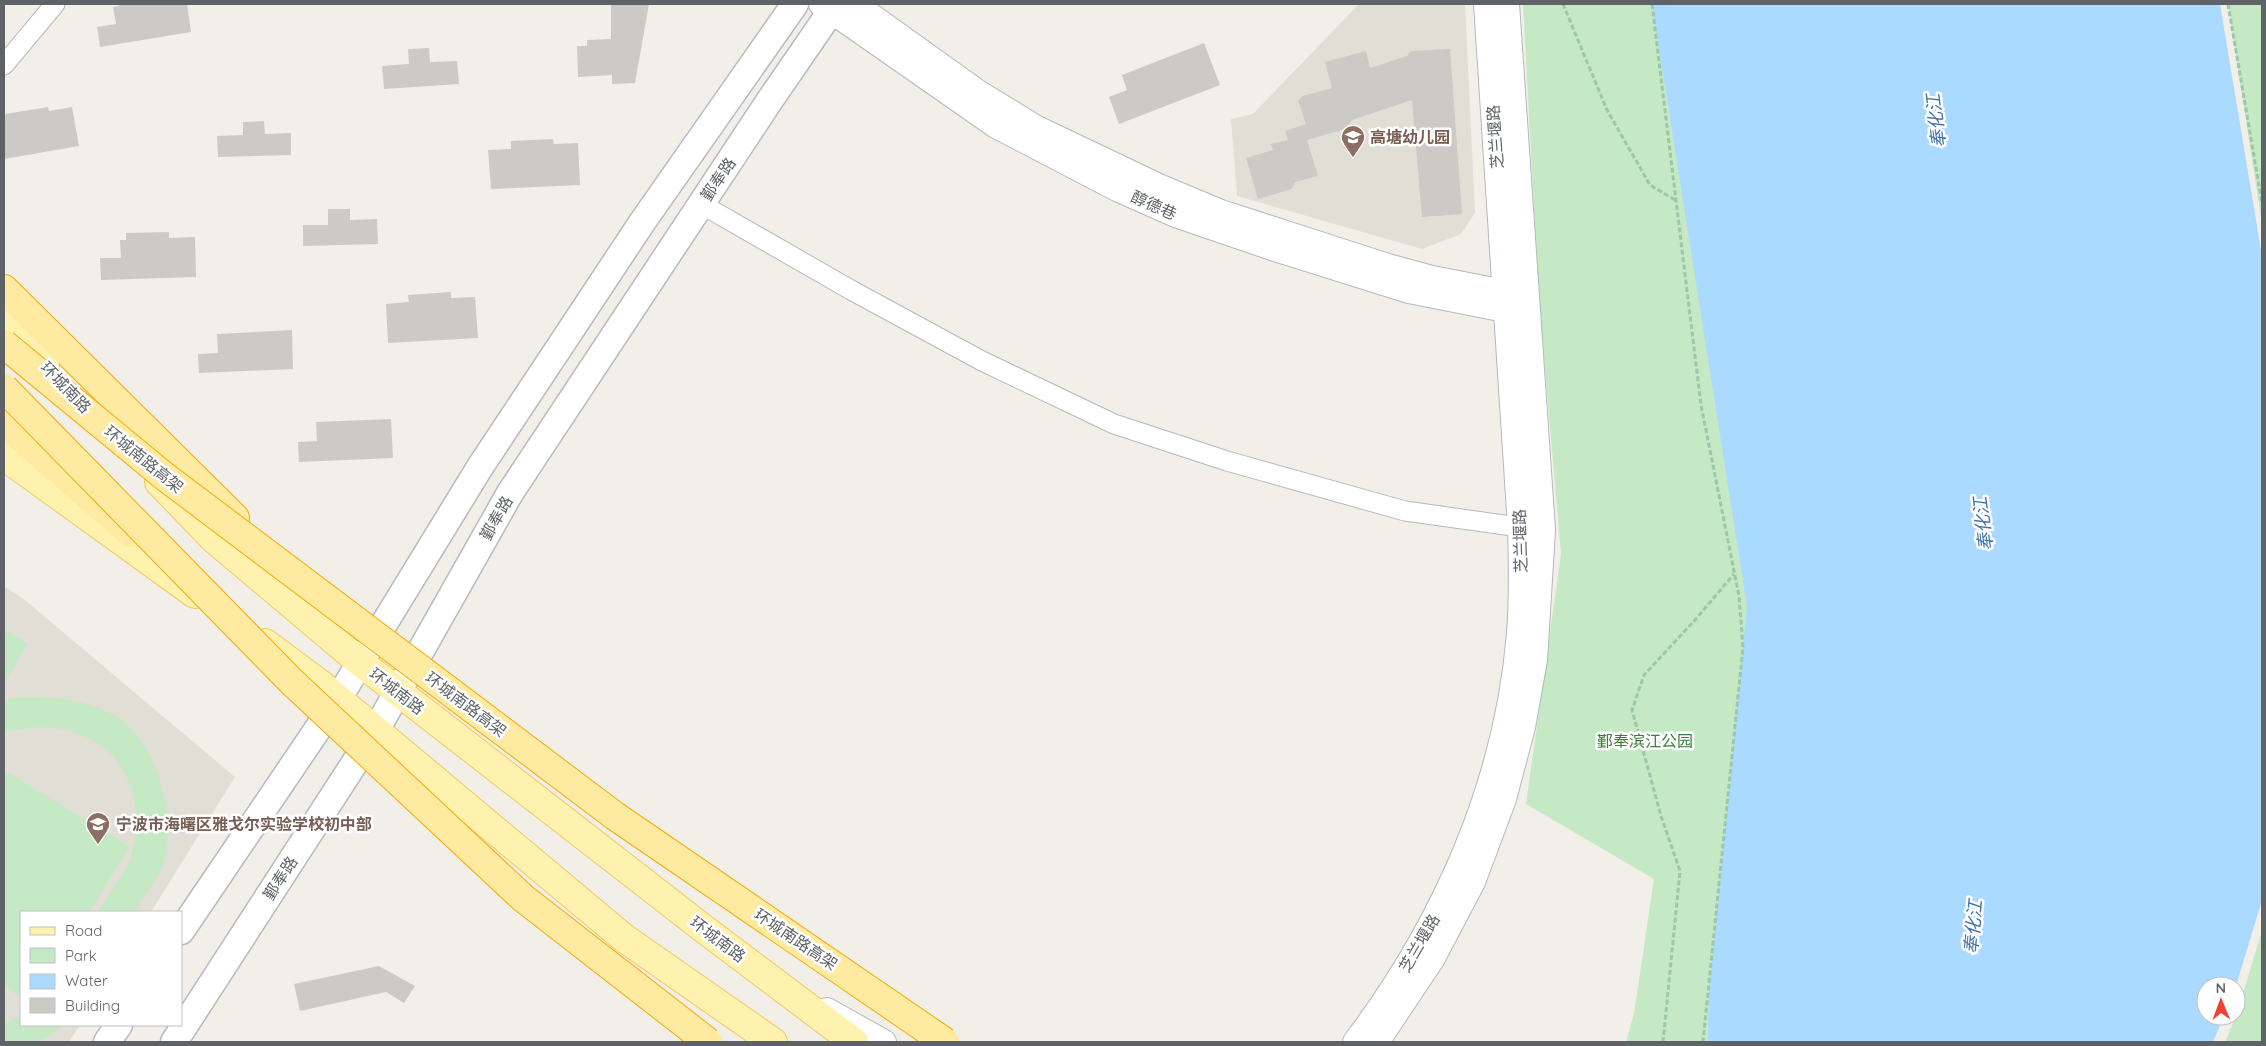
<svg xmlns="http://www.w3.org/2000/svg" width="2266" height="1046" viewBox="0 0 2266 1046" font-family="Quicksand,'Noto Sans SC',sans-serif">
	<rect width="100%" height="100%" fill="#f1efe8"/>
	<!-- education -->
	<path fill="#e1ded6" d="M1359,4H1465L1475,213L1461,234L1422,249L1237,196L1231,119L1253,114Z
		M4,586L26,601L235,777L151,912H21V1025H80L69,1042H4Z"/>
	<!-- green -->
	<path fill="#c5e8c5" d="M1523,4H1660L1739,512L1757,716L1728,1042H1626L1634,1014L1654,879L1526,804L1561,554L1539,299Z
		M2228,4H2262V224Z
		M8,631L28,644L4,683V637Z
		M19,697C53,696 97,700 125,723C159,751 178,822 163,864C158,879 142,898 133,912H98C108,896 122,878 130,860C134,848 136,831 136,819C135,746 69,713 4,733V700Z
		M4,770L130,847L89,912H21V997L4,987Z
		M2262,931V1042H2225L2236,1016Z
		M21,1016V1025H62C41,1046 34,1042 4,1042V1024Z"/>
	<!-- water -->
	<path fill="#aadaff" d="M1652,4H2220L2262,256V900L2236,986H2206V1016H2224L2213,1042H1708L1709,991L1747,606Z"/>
	<!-- building -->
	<path fill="#cccac5" d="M118,4H187L191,32L100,47L97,27L116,24L113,7L119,6Z
		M611,4H649L635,83L612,84V75L578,77L577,46H587V40L611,39Z
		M1204,43L1220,85L1119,124L1109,97L1127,90L1122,75Z
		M429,48L430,62L457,61L459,84L384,89L382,66L409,64L408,49Z
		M1450,49L1462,214L1422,217L1412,100L1352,120L1345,129L1307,140L1318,176L1295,182L1292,189L1258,199L1246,158L1273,150L1271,144L1288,140L1285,131L1306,124L1298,100L1303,96L1332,88L1325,62L1366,51L1370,68L1407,56L1411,51Z
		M48,107L49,111L72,107L79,146L4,159L5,114Z
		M264,121L265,134L291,133V155L218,157L217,136L243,135V122Z
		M553,139L554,144L578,143L580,185L491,189L488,150L511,149V141Z
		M328,209H350V220L377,219L378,244L303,246V225H328Z
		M169,232V238L195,237L196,277L101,280L100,258H121L120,240H126V233Z
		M451,292V298L475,297L478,338L388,343L386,304L409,302L408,295Z
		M292,330L293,369L199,373L198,354L218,353L217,334Z
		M391,419L393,458L299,462L298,442L317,441L316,422Z
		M379,966L415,986L404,1003L386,992L300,1011L294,984Z"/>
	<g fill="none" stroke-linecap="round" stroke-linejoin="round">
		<!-- minor casing -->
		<g stroke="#b5b8bc" stroke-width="21">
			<path id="minor" d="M4,65L55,4
				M701,204L851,290L982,361L1114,424L1227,461L1405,511L1533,529"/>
		</g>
		<!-- tertiary casing -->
		<g stroke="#b5b8bc" stroke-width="26">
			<path id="tertiary" d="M821,4L996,126L1117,189L1178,216L1272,248L1409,291L1520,313
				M855,4L978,92L1035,127L1161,187L1221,212L1388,266L1432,278L1520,295
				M827,1010L884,1042
				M1355,1042C1444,924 1507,783 1519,633C1522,598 1521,563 1520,527L1486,4
				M1377,1042L1433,958L1473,882L1504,799L1523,727L1535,660L1543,530L1507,4"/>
		</g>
		<!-- secondary casing -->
		<g stroke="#b6babf" stroke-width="29">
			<path id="secondary" d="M181,931L338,699L480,467L643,221L795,4
				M107,1042L119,1025
				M174,1042L376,730L510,493L770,100L836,4"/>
		</g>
		<!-- primary casing -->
		<g stroke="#f2c960" stroke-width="30">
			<path id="primary" d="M4,323L45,365
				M4,456L195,594
				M159,482L214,539L360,662L704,929L854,1042
				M265,643L319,683L624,938L773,1042"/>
		</g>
		<!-- trunk casing -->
		<g stroke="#f9ab00" stroke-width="30">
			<path id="trunk" d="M4,289L235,518
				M4,423L131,533"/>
		</g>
		<!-- path -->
		<path stroke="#9cc7a9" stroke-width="3" stroke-dasharray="5 2.5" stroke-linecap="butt" d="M1563,4L1607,110L1650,185L1675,200
			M1652,4L1701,405L1739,596L1743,647L1703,1042
			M2228,4L2262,203
			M1663,1042L1680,871L1661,816L1632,710L1644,675L1695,620L1734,574"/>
		<!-- minor -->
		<use href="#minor" stroke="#fff" stroke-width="19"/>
		<!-- tertiary -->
		<use href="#tertiary" stroke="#fff" stroke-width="24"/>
		<!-- secondary -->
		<use href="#secondary" stroke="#fff" stroke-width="26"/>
		<!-- primary -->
		<use href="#primary" stroke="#fff2af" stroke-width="28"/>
		<!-- trunk -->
		<use href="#trunk" stroke="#feeaa1" stroke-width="28"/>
		<!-- trunk-bridge casing -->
		<g stroke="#f9ab00" stroke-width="30" stroke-linecap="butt">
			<path id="trunk-bridge" d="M4,344L164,476L615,816L945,1042
				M4,388L292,682L523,898L708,1042"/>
		</g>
		<!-- trunk-bridge -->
		<use href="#trunk-bridge" stroke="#feeaa1" stroke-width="28"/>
	</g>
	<!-- icons -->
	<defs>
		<g id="school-pin" transform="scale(1.25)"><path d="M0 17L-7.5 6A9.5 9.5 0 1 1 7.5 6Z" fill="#8d6e63" stroke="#fff"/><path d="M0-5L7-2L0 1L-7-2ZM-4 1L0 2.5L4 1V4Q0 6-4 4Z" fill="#fff"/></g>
	</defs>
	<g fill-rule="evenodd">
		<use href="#school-pin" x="1353" y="137"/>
		<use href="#school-pin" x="98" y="824"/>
	</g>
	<g text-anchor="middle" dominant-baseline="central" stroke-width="5" stroke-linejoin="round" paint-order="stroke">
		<!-- education labels -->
		<g font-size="16" font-weight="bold" fill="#785e54" stroke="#fff" text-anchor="start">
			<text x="1370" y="137">高塘幼儿园</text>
			<text x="116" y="824">宁波市海曙区雅戈尔实验学校初中部</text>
		</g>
		<!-- street labels -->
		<g font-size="16" fill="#5f6368" stroke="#fff">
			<text transform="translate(1495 137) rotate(-94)">芝兰堰路</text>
			<text transform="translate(718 179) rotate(-56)">鄞奉路</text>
			<text transform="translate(1154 205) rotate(24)">醇德巷</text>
			<text transform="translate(66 387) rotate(46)">环城南路</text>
			<text transform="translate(144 459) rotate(39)">环城南路高架</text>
			<text transform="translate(496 518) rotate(-60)">鄞奉路</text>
			<text transform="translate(1520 541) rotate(-92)">芝兰堰路</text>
			<text transform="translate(397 691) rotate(38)">环城南路</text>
			<text transform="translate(466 704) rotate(37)">环城南路高架</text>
			<text transform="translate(280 878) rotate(-57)">鄞奉路</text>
			<text transform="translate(718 939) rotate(37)">环城南路</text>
			<text transform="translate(796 939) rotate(34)">环城南路高架</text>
			<text transform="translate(1419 943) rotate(-60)">芝兰堰路</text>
		</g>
		<!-- park labels -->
		<g font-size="16" fill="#348238" stroke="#fff">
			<text x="1645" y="741">鄞奉滨江公园</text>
		</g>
		<!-- water labels -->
		<g font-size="18" font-style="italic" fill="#4174aa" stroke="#fff">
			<text transform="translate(1936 121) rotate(-97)">奉化江</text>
			<text transform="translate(1983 524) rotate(-97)">奉化江</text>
			<text transform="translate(1973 927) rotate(-85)">奉化江</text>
		</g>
	</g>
	<!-- border -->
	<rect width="2266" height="1046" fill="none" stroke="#5f6368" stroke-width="10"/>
	<!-- legend -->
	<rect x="20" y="911" width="162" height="115" fill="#ffffff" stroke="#bfc1c3"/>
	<rect x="30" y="927" width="25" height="8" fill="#fff2af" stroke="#bfc1c3"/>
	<text x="65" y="936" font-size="15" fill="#5f6368">Road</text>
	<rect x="30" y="948" width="25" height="15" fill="#c5e8c5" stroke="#bfc1c3"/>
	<text x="65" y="961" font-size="15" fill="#5f6368">Park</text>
	<rect x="30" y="974" width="25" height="15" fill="#aadaff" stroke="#bfc1c3"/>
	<text x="65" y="986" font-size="15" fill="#5f6368">Water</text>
	<rect x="30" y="998" width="25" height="15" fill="#cccac5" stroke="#bfc1c3"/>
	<text x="65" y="1011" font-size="15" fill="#5f6368">Building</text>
	<!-- north arrow -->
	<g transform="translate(2221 1001) rotate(359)"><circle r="24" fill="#ffffff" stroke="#bfc1c3"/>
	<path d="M0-4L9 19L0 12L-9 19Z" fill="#ea4335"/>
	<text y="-8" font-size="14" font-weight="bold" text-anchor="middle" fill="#5f6368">N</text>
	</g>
</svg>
